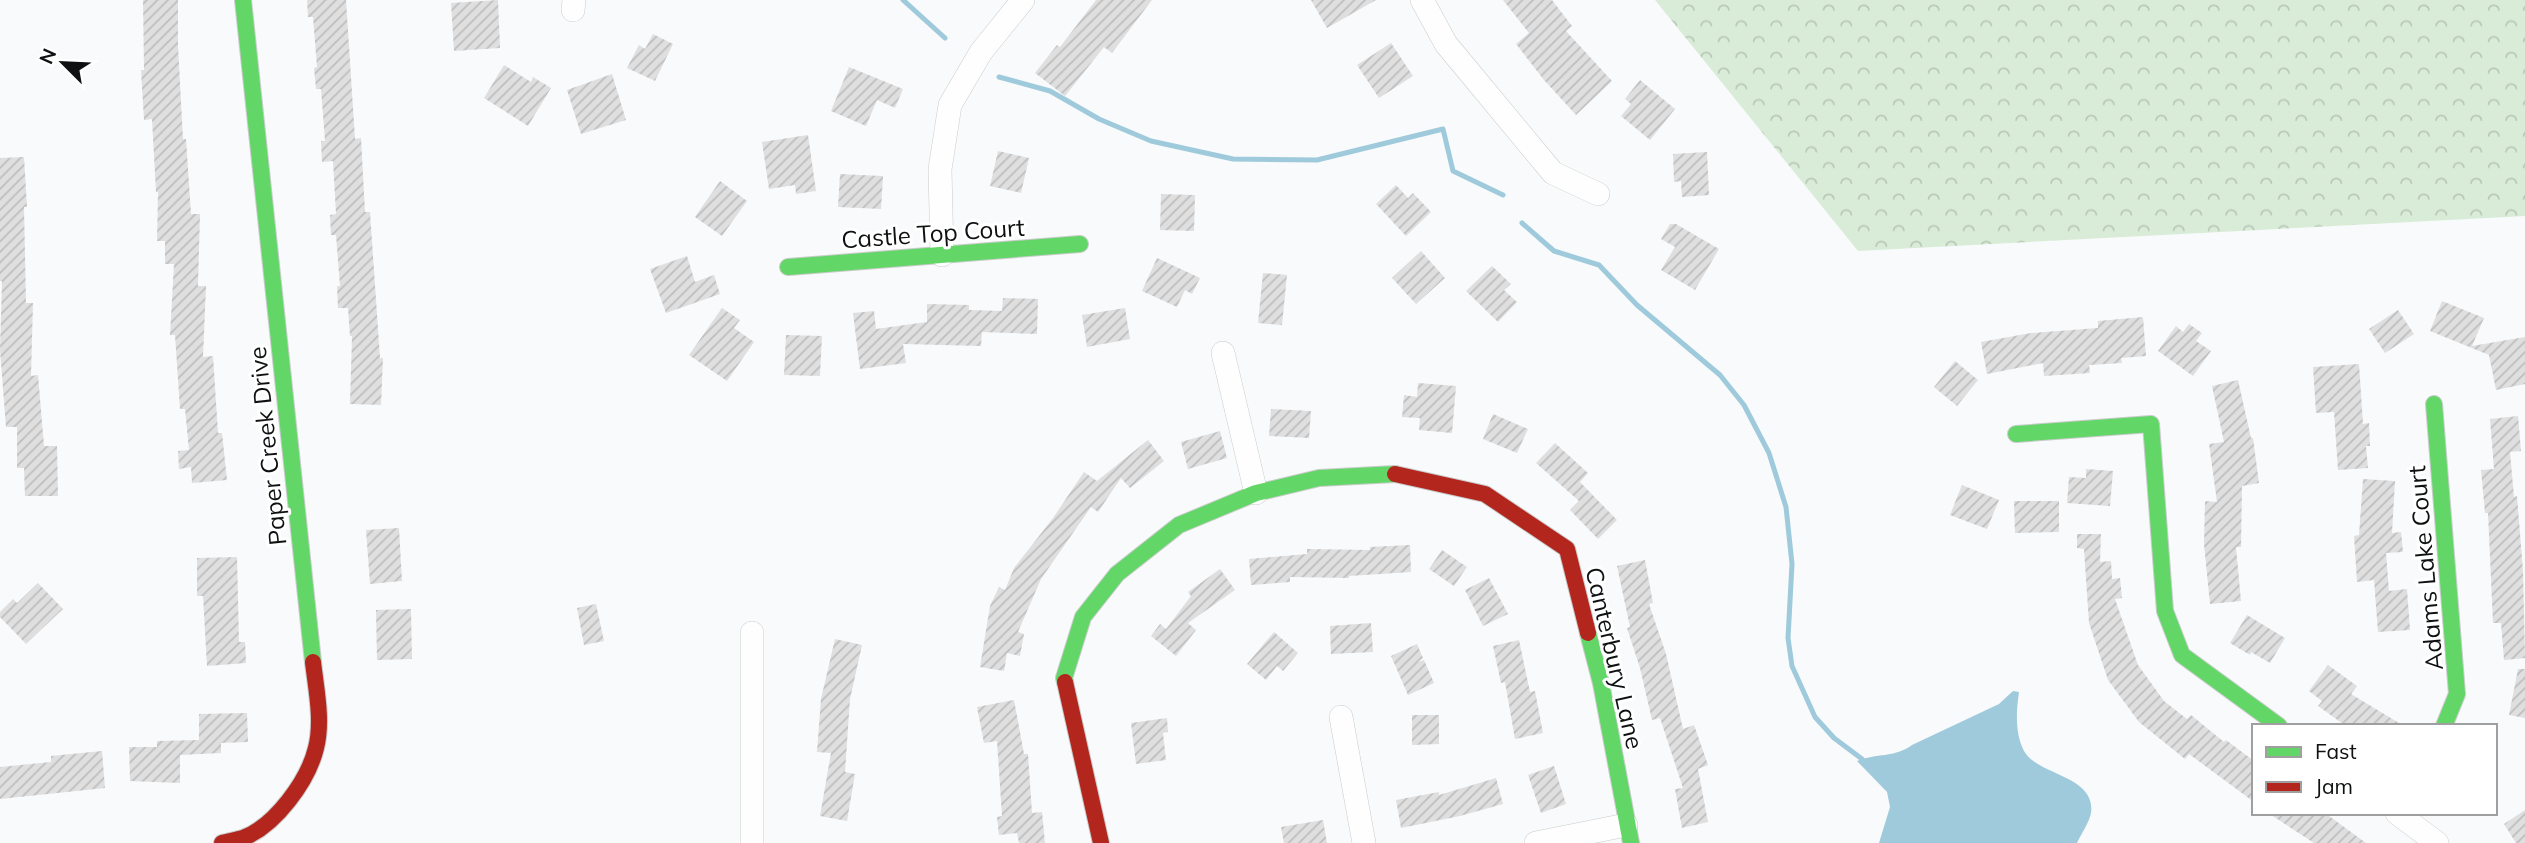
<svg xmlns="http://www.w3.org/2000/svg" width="2525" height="843" viewBox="0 0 2525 843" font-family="Mulish,sans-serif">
	<defs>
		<pattern id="forest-crowns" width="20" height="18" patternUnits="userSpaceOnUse" patternTransform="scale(1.75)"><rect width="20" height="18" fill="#d9ecd8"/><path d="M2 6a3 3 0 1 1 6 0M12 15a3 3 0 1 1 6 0" fill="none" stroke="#b9c9b8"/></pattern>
		<pattern id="building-hatch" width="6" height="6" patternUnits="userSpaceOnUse" patternTransform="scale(1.75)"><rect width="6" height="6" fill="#dfdfe0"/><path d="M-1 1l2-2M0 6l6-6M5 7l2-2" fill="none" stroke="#bebebf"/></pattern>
	</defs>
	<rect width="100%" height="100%" fill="#f8fafb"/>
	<!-- forest -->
	<path fill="url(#forest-crowns)" d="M1655,0H2525V216L1858,251Z"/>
	<!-- water -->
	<path fill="#9ecadc" d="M2013,691L2019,692C2016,712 2015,733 2024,751C2038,776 2096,775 2091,813C2089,823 2081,834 2077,843H1879L1890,807L1887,792L1857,761C1876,753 1895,758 1912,745L1999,704Z"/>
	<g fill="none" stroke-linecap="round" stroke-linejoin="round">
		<!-- stream -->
		<path stroke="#9ecadc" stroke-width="5" d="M903,0L945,38
			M999,77L1050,91L1099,119L1151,141L1233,159L1317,160L1443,129L1453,171L1503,195
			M1522,223L1554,251L1599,265L1637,305L1720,375L1744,405L1769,453L1786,507L1792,564L1788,638L1792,666L1815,717L1834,738L1862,759"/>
	</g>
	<!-- building -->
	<path fill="url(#building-hatch)" d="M143,0H178V46L183,139H186L191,214H200L198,286H206L203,357L213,356L218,433H222L227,480L192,483L191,467L179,469L178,451L189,450L185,409H180L175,335H170L174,264H165V241H157L158,192H156L152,119L144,120L141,70H144Z
		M307,0H346L355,139L361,138L365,212H370L380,358H383L381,405L350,404L352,336H350L348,308H338L337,286H340L336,235H331L330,215L336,214L333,161L322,162L321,141H325L321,89H316L314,68L317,67L313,17H308Z
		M498,0L500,48L454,51L451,3Z
		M1096,0H1152L1112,53L1104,47L1065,96L1035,73L1057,45L1060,47Z
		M1311,0H1376L1327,28Z
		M1503,0H1552L1572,26L1566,31L1612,81L1576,115L1544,80L1516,44L1529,33Z
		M653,34L673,44L655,81L627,68L639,45L645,49Z
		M1391,43L1413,76L1379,98L1357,65Z
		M504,65L531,82L533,77L551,88L528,126L484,98Z
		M849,67L903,89L895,108L877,100L866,126L831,111Z
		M612,74L626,120L581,134L567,90Z
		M1640,80L1675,109L1650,140L1621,116L1631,104L1625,99Z
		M808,135L816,191L796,194L795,185L769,189L762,142Z
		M998,151L1029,158L1021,193L990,186Z
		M1707,152L1709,195L1682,197L1681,181L1674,182L1673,154Z
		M24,157L27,207H24L26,303H33L31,376L38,375L44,446H57L58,496H25L24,468H17V427H6L0,350L2,281H0V158Z
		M840,174L883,176L881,209L838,207Z
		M720,181L747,201L722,236L695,217Z
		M1396,185L1408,198L1413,193L1431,212L1406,236L1376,204Z
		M1161,194L1195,195L1194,231L1160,230Z
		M1670,224H1676L1719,249L1695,290L1661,270L1675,247L1661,239Z
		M1421,251L1445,278L1416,304L1392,278Z
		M687,256L695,282L714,275L720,294L666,313L650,269Z
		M1157,258L1200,278L1192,294L1185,290L1177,307L1142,291Z
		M1492,266L1511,284L1504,290L1517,302L1498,322L1466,291Z
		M1263,273L1287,275L1282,325L1258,323Z
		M1003,298L1038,299L1037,334L982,332L981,346L903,344L906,363L860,369L853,313L874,311L876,329L927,322V304L969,305V310L1002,311Z
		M2442,301L2484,318L2472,346L2525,337V384L2496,390L2489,355L2430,331Z
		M722,308L740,320L734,328L754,342L727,381L689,355Z
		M1125,308L1130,339L1087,347L1082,315Z
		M2398,310L2414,334L2385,353L2369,329Z
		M2143,317L2146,356L2121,358L2122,363L2089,365L2090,373L2044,376L2043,363L1987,374L1981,342L2031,333L2098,328V321Z
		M2189,324L2202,333L2196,341L2211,351L2193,376L2158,351L2176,326L2183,332Z
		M786,335L822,336L820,376L784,375Z
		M1955,361L1978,380L1957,406L1934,387Z
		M2359,364L2363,424L2369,423L2370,446H2366L2368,468L2338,470L2334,412L2316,413L2313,367Z
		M2238,380L2251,438H2253L2259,483L2242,486L2241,547H2236L2241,601L2210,604L2204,544L2205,501L2217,502L2209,444L2224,442L2212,386Z
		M1418,383L1456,386L1452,433L1419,430L1420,418L1402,417L1404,395L1417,397Z
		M1271,409L1311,411L1309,438L1269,436Z
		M1493,414L1528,429L1517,453L1483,439Z
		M2518,416L2521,451L2510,452L2514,497L2517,496L2523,571L2525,658L2504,660L2501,623H2493L2488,513H2485L2481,470L2494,469L2490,419Z
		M1220,431L1227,458L1188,469L1181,442Z
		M1148,440L1164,461L1130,488L1121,478L1098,512L1091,507L1041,579L1018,632L1024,634L1020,656L1007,653L1004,671L980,667L990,606L999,587L1005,590L1014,568L1053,518L1084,472L1097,481Z
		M1555,443L1588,473L1580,482L1617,520L1598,539L1570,510L1579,501L1536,463Z
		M2086,469L2113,471L2110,506L2067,503L2069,477L2086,478Z
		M2363,479L2395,481L2392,533L2401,532L2403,552L2386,553L2389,591L2407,589L2410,630L2378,632L2374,580L2357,582L2354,536L2359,535Z
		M1962,485L1999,500L1987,529L1950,515Z
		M2014,501H2059V532L2015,533Z
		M399,528L402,581L370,584L366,530Z
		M2077,534H2101L2100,562L2111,561L2112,579L2120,578L2122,598L2115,599L2138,665L2164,701L2187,719L2191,715L2224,742L2226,740L2254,761V802L2189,754L2185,759L2139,722L2108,680L2089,623L2084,549L2077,548Z
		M1410,545L1411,572L1349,576V578L1290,577V582L1251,585L1249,559L1307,554V549L1370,550V547Z
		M1442,550L1467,567L1454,586L1429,569Z
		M237,557L239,642H245L246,663L207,666L203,596H197V558Z
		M1645,560L1653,603L1649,604L1666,654L1683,729L1694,725L1708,765L1698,769L1708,822L1682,828L1675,789L1683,788L1660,718L1652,720L1640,668L1627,628L1630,627L1617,566Z
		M1220,569L1235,590L1188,623L1196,630L1176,656L1151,636L1160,624L1166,629L1191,596L1188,592Z
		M1489,578L1508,614L1483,626L1465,590Z
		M38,583L63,609L26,644L0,617V612L13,599L17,603Z
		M596,604L604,641L584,645L577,608Z
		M411,609L412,659L377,660L376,610Z
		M2247,615L2285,638L2270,663L2251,652L2250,655L2230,643Z
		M1371,623L1373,652L1331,654L1330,626Z
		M1274,632L1298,653L1283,671L1277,666L1266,680L1247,664Z
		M835,639L862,645L850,699L845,772L855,774L847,821L820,816L831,753L817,752L821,699Z
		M1519,640L1530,692L1535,691L1543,733L1515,739L1505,682L1501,683L1493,646Z
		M1417,644L1423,658L1418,662L1424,660L1434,683L1408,695L1391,656Z
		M2328,665L2357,686L2351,694L2404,726H2346L2318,706L2322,701L2309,691Z
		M2518,669H2525V718L2509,715Z
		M1014,700L1024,754H1028L1032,813L1042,812L1045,843H1019L1017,833L999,835L997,817L1002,816L997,741L984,743L977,707Z
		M247,713L248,742L221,743V753L180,755V783L130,781L129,747H157V741L199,740V714Z
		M1412,715H1439V744L1412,745Z
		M1167,718L1168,732L1163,733L1166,760L1136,764L1131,723Z
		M102,751L105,788L0,799V767L51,762V756Z
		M1554,766L1566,804L1541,813L1528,775Z
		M1496,778L1503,804L1460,816L1401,828L1396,800L1439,792V795Z
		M2525,810V843H2516L2504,824Z
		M2268,813H2325L2366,843H2314Z
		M1323,820L1327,843H1284L1281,827Z"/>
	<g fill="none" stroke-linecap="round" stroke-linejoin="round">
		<!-- street casing -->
		<g stroke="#cacccc" stroke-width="24">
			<path id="street" d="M1422,0L1446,44L1553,173L1598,194
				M573,10L574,0
				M942,255L940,169L950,105L981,52L1023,0
				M1223,353L1256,493
				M1341,717L1364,843
				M2397,813L2437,843
				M752,843V633
				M1536,843L1626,825"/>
		</g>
		<!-- fast casing -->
		<g stroke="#cacccc" stroke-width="18">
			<path id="fast" d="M243,0L313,662
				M788,267L1080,244
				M2434,404L2457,694L2444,726
				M2016,434L2151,424L2165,611L2182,655L2279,726
				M1588,633L1601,683L1631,843
				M1065,682L1064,678L1083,617L1117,574L1179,525L1256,493L1319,478L1395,474"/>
		</g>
		<!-- jam casing -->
		<g stroke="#cacccc" stroke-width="18">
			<path id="jam" d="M1395,474L1485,494L1567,549L1588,633
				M1065,682L1101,843
				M222,843C229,841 236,840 243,838C275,826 308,781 316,748C323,721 316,689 313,662"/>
		</g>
		<!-- street -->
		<use href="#street" stroke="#fefefe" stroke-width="23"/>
		<!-- fast -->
		<use href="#fast" stroke="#63d668" stroke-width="16"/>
		<!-- jam -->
		<use href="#jam" stroke="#b3261e" stroke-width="16"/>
	</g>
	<g text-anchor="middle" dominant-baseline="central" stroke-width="6" stroke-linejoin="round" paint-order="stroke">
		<!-- street labels -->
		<g font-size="24" fill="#0f1011" stroke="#fff">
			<text transform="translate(933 233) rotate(-4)">Castle Top Court</text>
			<text transform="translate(267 446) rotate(-96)">Paper Creek Drive</text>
			<text transform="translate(2425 568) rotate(-95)">Adams Lake Court</text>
			<text transform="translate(1615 658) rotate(77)">Canterbury Lane</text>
		</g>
	</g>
	<!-- legend -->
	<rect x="2252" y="724" width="245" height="91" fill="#ffffff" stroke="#9f9fa0" stroke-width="2"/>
	<rect x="2266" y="747" width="35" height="10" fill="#63d668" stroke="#9f9fa0" stroke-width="2"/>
	<text x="2315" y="759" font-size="21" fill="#0f1011">Fast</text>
	<rect x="2266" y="782" width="35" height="10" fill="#b3261e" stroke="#9f9fa0" stroke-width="2"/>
	<text x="2315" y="794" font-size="21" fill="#0f1011">Jam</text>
	<!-- north arrow -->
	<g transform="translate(63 63) rotate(294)" stroke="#ffffff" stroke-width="5" paint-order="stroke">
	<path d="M0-5L12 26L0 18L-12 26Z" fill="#0f1011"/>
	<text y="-10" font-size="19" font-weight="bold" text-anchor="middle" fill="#0f1011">N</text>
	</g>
</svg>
